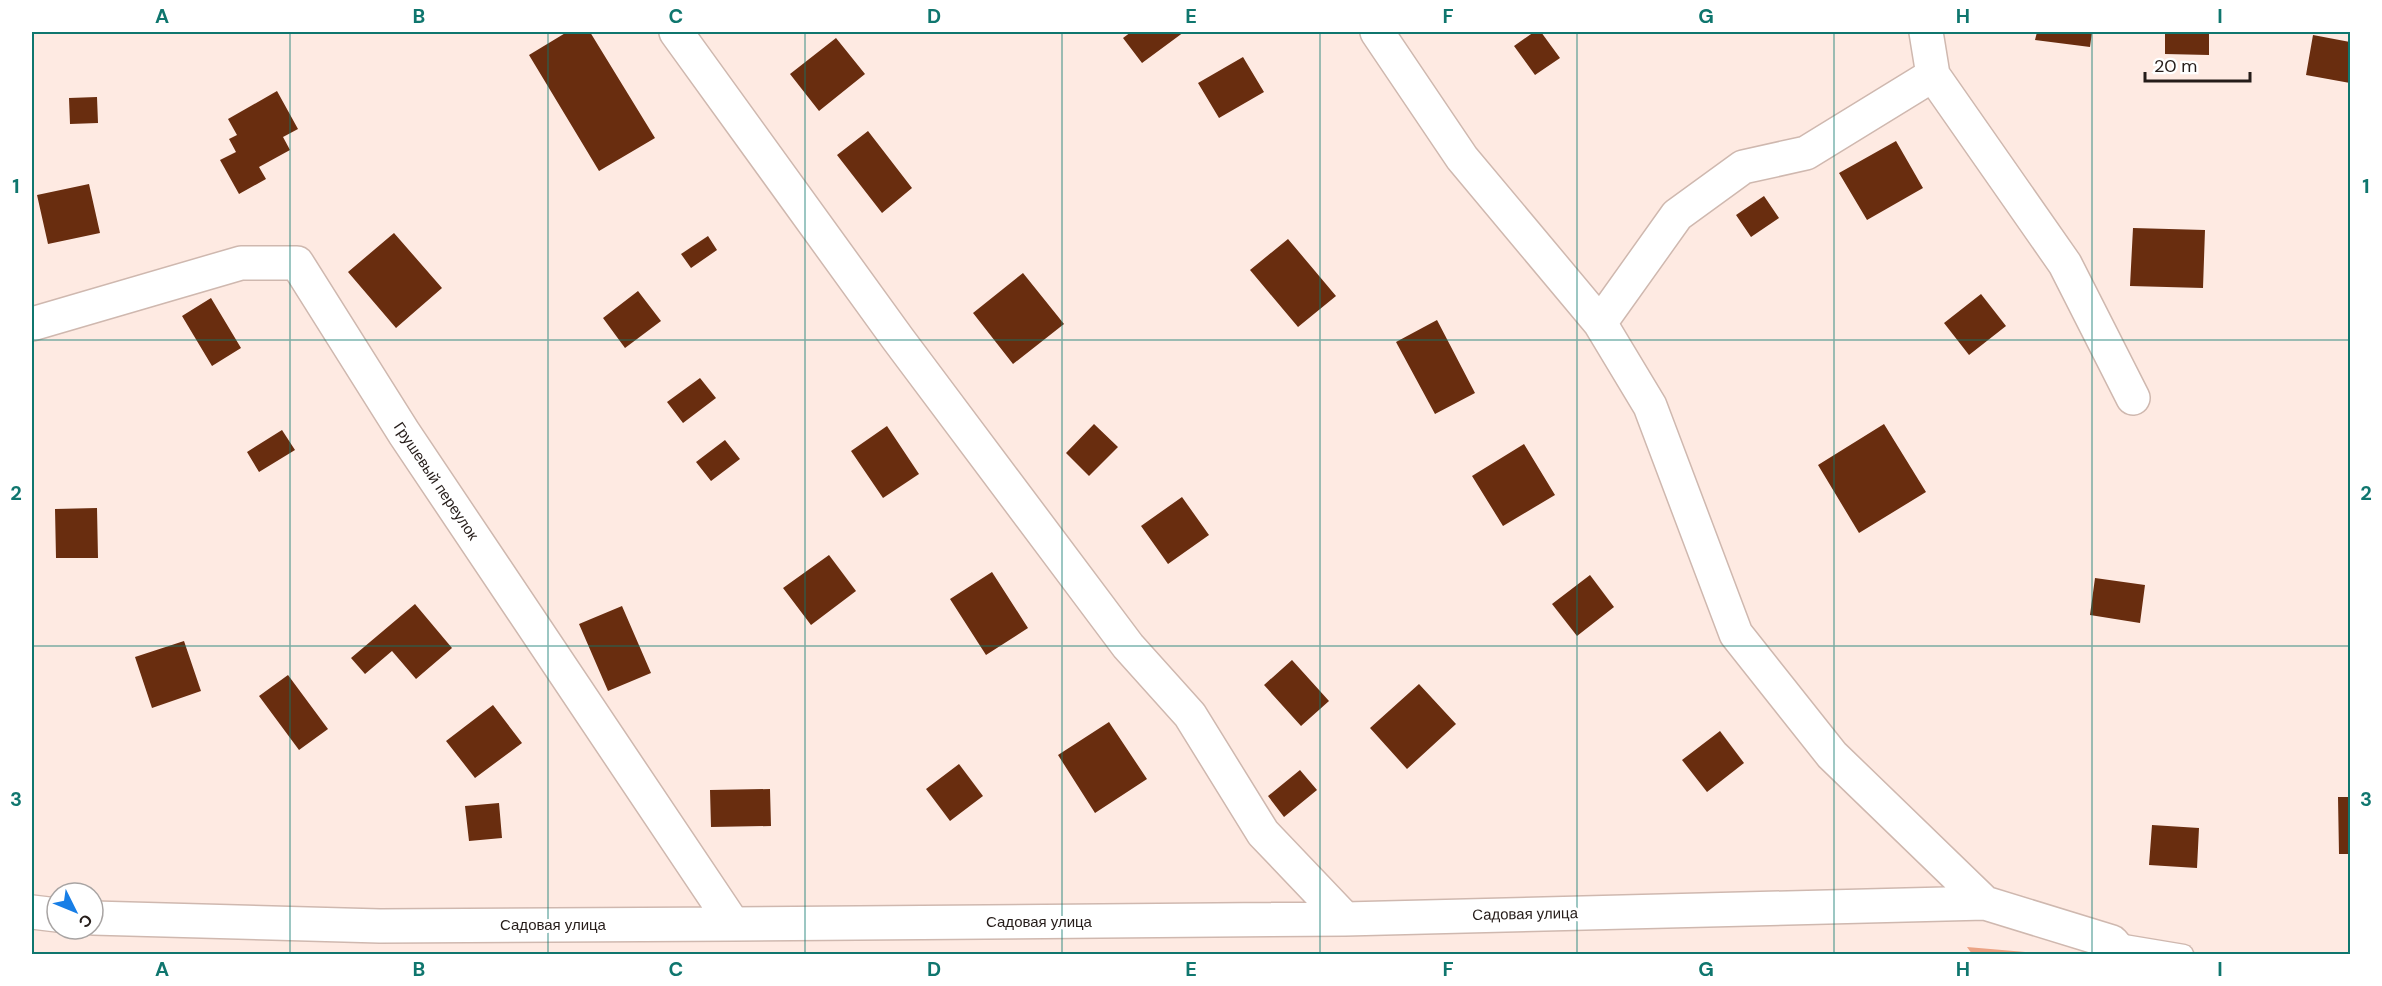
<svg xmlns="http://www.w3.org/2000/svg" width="2382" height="986" viewBox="0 0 2382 986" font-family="'DM Sans',sans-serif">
	<rect width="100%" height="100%" fill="#feeae2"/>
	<!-- forest -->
	<path fill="#eba384" d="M1967,947L2047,954H1972Z"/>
	<!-- building -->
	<path fill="#692d0f" d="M567,32H590L655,138L599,171L529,55Z
		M1131,32H1184L1142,63L1123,38Z
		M1534,32H1541L1560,58L1535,75L1514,46Z
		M2037,32H2092L2090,47L2035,40Z
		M2165,32H2209V55L2165,54Z
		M2313,35L2350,42V83L2306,75Z
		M836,38L865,74L819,111L790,74Z
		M1243,57L1264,92L1219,118L1198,83Z
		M277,91L298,129L283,137L290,150L259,167L266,179L239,194L220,160L236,152L229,139L237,135L228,119Z
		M97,97L98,123L70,124L69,98Z
		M868,131L912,188L882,213L837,155Z
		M1896,141L1923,188L1867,220L1839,173Z
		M89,184L100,233L48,244L37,195Z
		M1764,196L1779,218L1751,237L1736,215Z
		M2133,228L2205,230L2203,288L2130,286Z
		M394,233L442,288L396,328L348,272Z
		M708,236L717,250L691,268L681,254Z
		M1288,239L1336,296L1298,327L1250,270Z
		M1023,273L1064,324L1013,364L973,313Z
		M638,291L661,321L625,348L603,318Z
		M1981,294L2006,326L1969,355L1944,323Z
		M211,298L241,348L212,366L182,316Z
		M1437,320L1475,393L1435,414L1396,342Z
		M700,378L716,398L683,423L667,402Z
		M1094,424L1118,447L1089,476L1066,453Z
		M1884,424L1926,492L1859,533L1818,465Z
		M887,426L919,474L883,498L851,451Z
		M282,430L295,450L259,472L247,452Z
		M725,440L740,459L711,481L696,462Z
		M1524,444L1555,495L1503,526L1472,476Z
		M1182,497L1209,535L1168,564L1141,526Z
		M97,508L98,558H56L55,509Z
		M829,555L856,591L811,625L783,588Z
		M992,572L1028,628L986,655L950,599Z
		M1590,575L1614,607L1577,636L1552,604Z
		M2095,578L2145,585L2140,623L2090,615Z
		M415,604L452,648L416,679L392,651L365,674L351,658Z
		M622,606L651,673L608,691L579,624Z
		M184,641L201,691L152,708L135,657Z
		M1292,660L1329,701L1301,726L1264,685Z
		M288,675L328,729L299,750L259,696Z
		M1419,684L1456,724L1407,769L1370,728Z
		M493,705L522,743L475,778L446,741Z
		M1109,722L1147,779L1095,813L1058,755Z
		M1720,731L1744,763L1707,792L1682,760Z
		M959,764L983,796L950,821L926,789Z
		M1300,770L1317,790L1284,817L1268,796Z
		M770,789L771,826L711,827L710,790Z
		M2338,797H2350V854H2339Z
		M499,803L502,838L469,841L465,806Z
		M2152,825L2199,828L2197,868L2149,865Z"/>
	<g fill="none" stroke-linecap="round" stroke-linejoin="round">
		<!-- lane casing -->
		<g stroke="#cfb8af" stroke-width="21">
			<path id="lane" d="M2112,942L2184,954"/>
		</g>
		<!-- street casing -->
		<g stroke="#cfb8af" stroke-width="36">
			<path id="street" d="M676,32L898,339L1128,646L1190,715L1263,833L1345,919
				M1377,32L1462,158L1600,323L1650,406L1736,634L1832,755L1985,903L2112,942L2122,954
				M1926,32L1933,75L2065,264L2133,398
				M1600,323L1677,215L1743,167L1806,153L1933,75
				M32,324L241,263H297L404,433L733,924
				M32,912L57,915
				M93,918L380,926L733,924L1345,919L1985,903"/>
		</g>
		<!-- lane -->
		<use href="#lane" stroke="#fff" stroke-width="18"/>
		<!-- street -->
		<use href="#street" stroke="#fff" stroke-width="33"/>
	</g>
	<!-- grid -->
	<path fill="none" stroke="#0f766e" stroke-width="1.5" stroke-opacity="0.55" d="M290,32V954M548,32V954M805,32V954M1062,32V954M1320,32V954M1577,32V954M1834,32V954M2092,32V954M32,340H2350M32,646H2350"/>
	<g text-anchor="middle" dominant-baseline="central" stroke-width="6" stroke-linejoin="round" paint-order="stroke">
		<!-- street labels -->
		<g font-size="15" fill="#251c19" stroke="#fff">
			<text transform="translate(436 481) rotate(56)">Грушевый переулок</text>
			<text transform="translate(1525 914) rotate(-1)">Садовая улица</text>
			<text x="1039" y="922">Садовая улица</text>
			<text x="553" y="925">Садовая улица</text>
		</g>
	</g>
	<!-- border -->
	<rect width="2382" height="986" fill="none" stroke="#ffffff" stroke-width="66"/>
	<!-- north arrow -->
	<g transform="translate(75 911) rotate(133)"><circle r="28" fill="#ffffff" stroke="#a8a4a3" stroke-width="1.5"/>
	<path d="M0-4.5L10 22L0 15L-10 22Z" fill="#177ee6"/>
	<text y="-9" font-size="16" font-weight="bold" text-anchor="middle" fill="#251c19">С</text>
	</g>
	<!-- scale -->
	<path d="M2145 72v9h105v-9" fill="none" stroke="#251c19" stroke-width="3"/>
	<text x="2154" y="72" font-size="18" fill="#251c19" stroke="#ffffff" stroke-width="4.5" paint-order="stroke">20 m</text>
	<rect x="33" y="33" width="2316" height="920" fill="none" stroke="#0f766e" stroke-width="2"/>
	<g font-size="20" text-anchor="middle" font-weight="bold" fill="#0f766e">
		<text x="162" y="23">A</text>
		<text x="419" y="23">B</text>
		<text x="676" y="23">C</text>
		<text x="934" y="23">D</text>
		<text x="1191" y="23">E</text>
		<text x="1448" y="23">F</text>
		<text x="1706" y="23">G</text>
		<text x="1963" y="23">H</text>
		<text x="2220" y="23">I</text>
		<text x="16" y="193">1</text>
		<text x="2366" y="193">1</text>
		<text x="16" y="500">2</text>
		<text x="2366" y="500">2</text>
		<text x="16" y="806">3</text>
		<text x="2366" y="806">3</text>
		<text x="162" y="976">A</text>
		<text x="419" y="976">B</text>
		<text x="676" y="976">C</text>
		<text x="934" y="976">D</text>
		<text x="1191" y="976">E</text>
		<text x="1448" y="976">F</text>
		<text x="1706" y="976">G</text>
		<text x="1963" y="976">H</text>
		<text x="2220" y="976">I</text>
	</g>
</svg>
